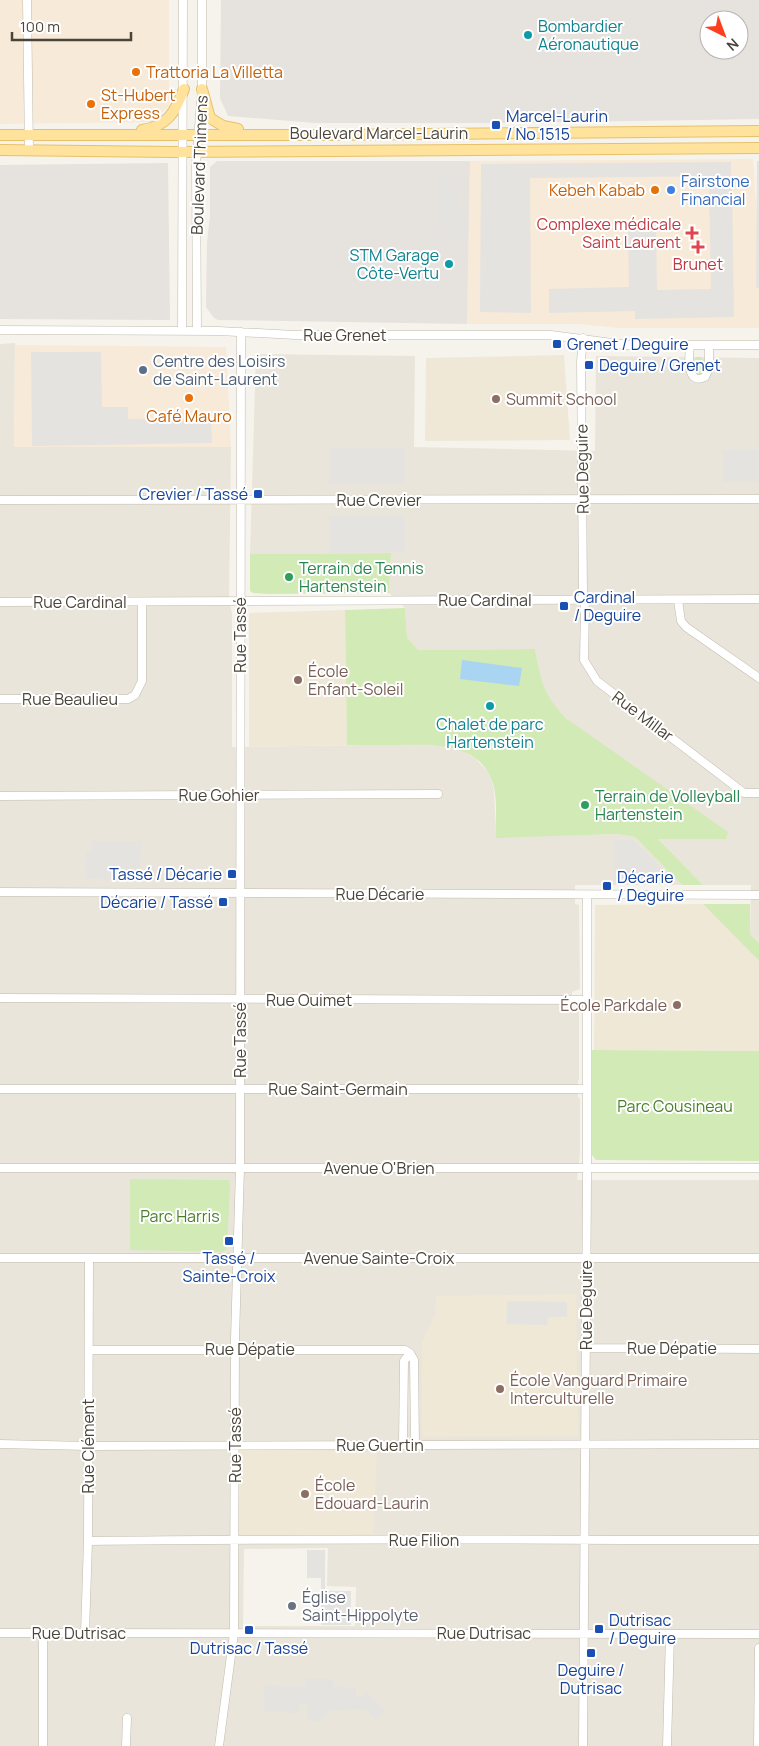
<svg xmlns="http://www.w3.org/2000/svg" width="759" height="1746" viewBox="0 0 759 1746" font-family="Manrope,sans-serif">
	<rect width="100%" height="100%" fill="#f6f3ec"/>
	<!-- residential -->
	<path fill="#eae5da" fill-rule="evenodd" d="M15,343L14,447H231L229,601L232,613V747L426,744L451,747L463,751L475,758L488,772L491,778L494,791L496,837L617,834L635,837L682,885H575V904L579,905L580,989L572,992V1009L579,1011V1079L578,1081V1097L580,1099V1153L577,1180H759V1746H0V344ZM328,1548L327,1586L356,1587L355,1626H243L244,1549Z
		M256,354L415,356L414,447L595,451L596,356L759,358V943L750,934L751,885H703L658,839L575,726L560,712L550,701L541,682L535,649L418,650L407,637L405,608L389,593L391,553L250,554Z"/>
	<!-- commercial -->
	<path fill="#f7ead8" d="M0,0H169V106L151,122L0,124Z
		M753,159L759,246V328H618L581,324H467L470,161Z
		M15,345L226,347L231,447H14Z"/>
	<!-- industrial -->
	<path fill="#e6e2dd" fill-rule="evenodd" d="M221,0H759V119L509,123H315L228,116L220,98ZM709,20H739V50H709Z
		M217,161H470L467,324L218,320L214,318L206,307L207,242L210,216V167Z
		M168,163L170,320L0,319V165Z"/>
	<!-- education -->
	<path fill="#efe8d6" d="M564,355L570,440L425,441L426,358Z
		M345,610L347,745L249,747V614L250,613Z
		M703,904L759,961V1051L594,1050L595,905Z
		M576,1294L578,1436L422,1437V1342L435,1315L436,1296Z
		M234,1446L377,1453L373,1534L235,1539Z"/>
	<!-- green -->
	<path fill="#d2eab5" d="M696,357H701L704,361L705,368L701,375L694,372L693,363Z
		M391,553L389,593L268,594L253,593L250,591V554Z
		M405,608L407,637L418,650L535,649C541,681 543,695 567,719L728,832L726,839H658L703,885H682L635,837L617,834L496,838C495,821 498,800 493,784C481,743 435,744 401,745C383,745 365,745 347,745L345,610Z
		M703,904H750V934L759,943V961Z
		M592,1050L759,1051V1161L596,1160L592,1155Z
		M130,1179L229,1180L230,1185L227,1249L223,1252L130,1250Z"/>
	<!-- parking -->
	<path fill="#e5e3e0" d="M757,161H759V288H756Z
		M731,162V176L530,178L531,313L480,312L481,164Z
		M439,176H451V183H458V222H467V235H444V229H439Z
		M709,183H732L734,317L635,319V311L549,313V289L629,287L628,224H656L657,290L711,289Z
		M31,352H101L102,407H128V419L211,418L212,443L32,446Z
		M329,448H405V484H329Z
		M723,450H759V482H723Z
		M329,516H405V552L329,553Z
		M614,840H633L661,868V881H615Z
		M92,841H141L140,880L85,879L86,851H92Z
		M507,1301L567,1302V1317H548L547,1325L506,1324Z
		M307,1550H325V1591H351V1625H321V1578H307Z
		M306,1679H333V1687L356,1688V1696L361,1698L367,1692L385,1710L375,1720L365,1709L330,1711L320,1721H307V1704H299V1713L264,1712V1685L305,1686L306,1694Z"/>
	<!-- water -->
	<path fill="#a9d4f2" d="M462,660L522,668L519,686L460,679Z"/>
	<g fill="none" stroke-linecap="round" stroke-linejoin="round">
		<!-- minor casing -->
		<g stroke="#c2bbae" stroke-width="9">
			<path id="minor" d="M27,0L29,150
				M0,330L219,331L295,335H551L628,345H759
				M182,331L183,0
				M197,331L196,164L202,89V0
				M583,338L581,361L583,594L585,608L584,660L597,681L744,793H759
				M690,345C689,356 686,386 705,377L709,368V345
				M0,500L759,499
				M678,600L681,621L686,627L759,678
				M0,602L759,599
				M0,699H128L135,695L142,681V602
				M0,796L438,794
				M0,892L759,895
				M0,998L587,1000
				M0,1089H586
				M0,1168H759
				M0,1258H759
				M586,1348L759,1349
				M89,1350H405L410,1353L414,1360L415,1445
				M0,1444L88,1446L759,1444
				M403,1444L404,1361L410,1353
				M88,1541C312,1538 535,1540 759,1540
				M0,1633L759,1634
				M43,1633V1746
				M85,1633L88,1541L89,1258
				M126,1746L127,1718
				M219,1746L234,1633L235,1339L240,1168L241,332
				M583,1746L587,1179V895
				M667,1746L670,1634
				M758,1746L759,1648"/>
		</g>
		<!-- major casing -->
		<g stroke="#e6c16a" stroke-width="12">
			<path id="major" d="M202,89L210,118L223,126L238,129
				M142,130C168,126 175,112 184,89
				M0,135H320L759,131
				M0,150L173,152L759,148"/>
		</g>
		<!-- minor -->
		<use href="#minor" stroke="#fff" stroke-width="8"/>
		<!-- major -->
		<use href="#major" stroke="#ffe39c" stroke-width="10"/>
	</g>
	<!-- markers -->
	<g fill="#0f9aa8" stroke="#fff" stroke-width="2">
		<circle cx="528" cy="35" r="5"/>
		<circle cx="449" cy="264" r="5"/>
		<circle cx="490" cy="706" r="5"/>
	</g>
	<g fill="#e8710a" stroke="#fff" stroke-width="2">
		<circle cx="136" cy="72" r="5"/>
		<circle cx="91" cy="104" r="5"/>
		<circle cx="655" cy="190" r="5"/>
		<circle cx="189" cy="398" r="5"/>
	</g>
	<g fill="#1a4fb4" stroke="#fff" stroke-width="2">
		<rect x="491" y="120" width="10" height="10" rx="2.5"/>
		<rect x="552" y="339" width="10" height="10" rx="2.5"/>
		<rect x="584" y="360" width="10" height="10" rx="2.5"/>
		<rect x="253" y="489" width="10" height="10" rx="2.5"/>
		<rect x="559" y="601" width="10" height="10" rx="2.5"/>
		<rect x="227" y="869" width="10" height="10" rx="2.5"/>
		<rect x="602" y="881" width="10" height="10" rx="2.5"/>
		<rect x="218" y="897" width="10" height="10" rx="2.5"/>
		<rect x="224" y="1236" width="10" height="10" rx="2.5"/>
		<rect x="594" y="1624" width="10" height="10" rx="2.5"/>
		<rect x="244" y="1625" width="10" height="10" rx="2.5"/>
		<rect x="586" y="1648" width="10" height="10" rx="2.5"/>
	</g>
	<circle fill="#3f7fe0" stroke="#fff" stroke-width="2" cx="671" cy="190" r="5"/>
	<g fill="#e0444e" stroke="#fff" stroke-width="2">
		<path d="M689.5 225.5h5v5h5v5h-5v5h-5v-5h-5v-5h5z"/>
		<path d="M695.5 239.5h5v5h5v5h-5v5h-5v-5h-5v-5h5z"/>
	</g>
	<circle fill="#5c6f8a" stroke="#fff" stroke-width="2" cx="143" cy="370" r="5"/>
	<g fill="#8d6e63" stroke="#fff" stroke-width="2">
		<circle cx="496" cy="399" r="5"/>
		<circle cx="298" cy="680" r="5"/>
		<circle cx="677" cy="1005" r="5"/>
		<circle cx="500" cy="1389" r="5"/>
		<circle cx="305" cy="1494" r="5"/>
	</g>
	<g fill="#2e9e5b" stroke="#fff" stroke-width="2">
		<circle cx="289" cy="577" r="5"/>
		<circle cx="585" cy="805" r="5"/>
	</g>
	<circle fill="#6b7280" stroke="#fff" stroke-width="2" cx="292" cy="1606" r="5"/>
	<g text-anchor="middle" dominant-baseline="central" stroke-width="4" stroke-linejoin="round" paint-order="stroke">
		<!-- culture labels -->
		<g font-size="16" fill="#0d838f" stroke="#fff" text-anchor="start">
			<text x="538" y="26">Bombardier<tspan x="538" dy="18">Aéronautique</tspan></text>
			<text x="439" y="255" text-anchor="end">STM Garage<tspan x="439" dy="18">Côte-Vertu</tspan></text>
			<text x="490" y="724" text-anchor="middle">Chalet de parc<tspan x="490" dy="18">Hartenstein</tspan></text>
		</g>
		<!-- food labels -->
		<g font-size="16" fill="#c56008" stroke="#fff" text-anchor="start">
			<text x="146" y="72">Trattoria La Villetta</text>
			<text x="101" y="95">St-Hubert<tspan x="101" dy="18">Express</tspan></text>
			<text x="645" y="190" text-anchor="end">Kebeh Kabab</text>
			<text x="189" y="416" text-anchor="middle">Café Mauro</text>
		</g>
		<!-- transit labels -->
		<g font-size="16" fill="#164399" stroke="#fff" text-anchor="start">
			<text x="506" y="116">Marcel-Laurin<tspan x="506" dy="18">/ No 1515</tspan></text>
			<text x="567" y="344">Grenet / Deguire</text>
			<text x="599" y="365">Deguire / Grenet</text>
			<text x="248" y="494" text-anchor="end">Crevier / Tassé</text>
			<text x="574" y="597">Cardinal<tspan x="574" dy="18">/ Deguire</tspan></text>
			<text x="222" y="874" text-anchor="end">Tassé / Décarie</text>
			<text x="617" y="877">Décarie<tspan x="617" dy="18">/ Deguire</tspan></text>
			<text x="213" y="902" text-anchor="end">Décarie / Tassé</text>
			<text x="229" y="1258" text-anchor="middle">Tassé /<tspan x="229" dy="18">Sainte-Croix</tspan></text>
			<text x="609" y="1620">Dutrisac<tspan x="609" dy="18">/ Deguire</tspan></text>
			<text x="249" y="1648" text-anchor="middle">Dutrisac / Tassé</text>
			<text x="591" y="1670" text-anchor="middle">Deguire /<tspan x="591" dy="18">Dutrisac</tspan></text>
		</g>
		<!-- street labels -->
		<g font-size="16" fill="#4b4439" stroke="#fff">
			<text x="379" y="133">Boulevard Marcel-Laurin</text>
			<text transform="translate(199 165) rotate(-88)">Boulevard Thimens</text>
			<text x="345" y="335">Rue Grenet</text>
			<text transform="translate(582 469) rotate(-91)">Rue Deguire</text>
			<text x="379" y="500">Rue Crevier</text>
			<text x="485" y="600">Rue Cardinal</text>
			<text x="80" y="602">Rue Cardinal</text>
			<text transform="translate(240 635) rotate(-90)">Rue Tassé</text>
			<text x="70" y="699">Rue Beaulieu</text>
			<text transform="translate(643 716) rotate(37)">Rue Millar</text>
			<text x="219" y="795">Rue Gohier</text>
			<text x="380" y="894">Rue Décarie</text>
			<text x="309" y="1000">Rue Ouimet</text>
			<text transform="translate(240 1040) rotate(-90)">Rue Tassé</text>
			<text x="338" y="1089">Rue Saint-Germain</text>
			<text x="379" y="1168">Avenue O'Brien</text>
			<text x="379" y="1258">Avenue Sainte-Croix</text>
			<text transform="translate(586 1305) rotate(-90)">Rue Deguire</text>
			<text x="672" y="1348">Rue Dépatie</text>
			<text x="250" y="1349">Rue Dépatie</text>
			<text transform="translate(235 1445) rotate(-90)">Rue Tassé</text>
			<text x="380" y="1445">Rue Guertin</text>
			<text transform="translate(88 1446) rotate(-90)">Rue Clément</text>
			<text x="424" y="1540">Rue Filion</text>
			<text x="79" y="1633">Rue Dutrisac</text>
			<text x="484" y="1633">Rue Dutrisac</text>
		</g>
		<!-- shop labels -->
		<g font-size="16" fill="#366cbe" stroke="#fff" text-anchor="start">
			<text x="681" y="181">Fairstone<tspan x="681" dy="18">Financial</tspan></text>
		</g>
		<!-- health labels -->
		<g font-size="16" fill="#be3a42" stroke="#fff" text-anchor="end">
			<text x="681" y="224">Complexe médicale<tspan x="681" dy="18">Saint Laurent</tspan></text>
			<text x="698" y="264" text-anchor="middle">Brunet</text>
		</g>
		<!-- service labels -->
		<g font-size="16" fill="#4e5e75" stroke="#fff" text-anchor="start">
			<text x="153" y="361">Centre des Loisirs<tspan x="153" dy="18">de Saint-Laurent</tspan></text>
		</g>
		<!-- education labels -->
		<g font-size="16" fill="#785e54" stroke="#fff" text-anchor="start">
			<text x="506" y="399">Summit School</text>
			<text x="308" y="671">École<tspan x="308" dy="18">Enfant-Soleil</tspan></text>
			<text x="667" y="1005" text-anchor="end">École Parkdale</text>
			<text x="510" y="1380">École Vanguard Primaire<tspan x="510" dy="18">Interculturelle</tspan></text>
			<text x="315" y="1485">École<tspan x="315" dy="18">Edouard-Laurin</tspan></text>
		</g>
		<!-- leisure labels -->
		<g font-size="16" fill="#27864d" stroke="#fff" text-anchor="start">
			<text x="299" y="568">Terrain de Tennis<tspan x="299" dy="18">Hartenstein</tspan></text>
			<text x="595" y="796">Terrain de Volleyball<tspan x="595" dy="18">Hartenstein</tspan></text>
		</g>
		<!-- park labels -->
		<g font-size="16" fill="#4a7f2a" stroke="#fff">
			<text x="675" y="1106">Parc Cousineau</text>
			<text x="180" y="1216">Parc Harris</text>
		</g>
		<!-- worship labels -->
		<g font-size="16" fill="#5b616d" stroke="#fff" text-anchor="start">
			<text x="302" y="1597">Église<tspan x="302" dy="18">Saint-Hippolyte</tspan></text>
		</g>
	</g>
	<!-- north arrow -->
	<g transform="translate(724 35) rotate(138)"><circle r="24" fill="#ffffff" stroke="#b7b4b0"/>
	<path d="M0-4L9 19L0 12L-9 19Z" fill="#fc3f1d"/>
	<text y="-8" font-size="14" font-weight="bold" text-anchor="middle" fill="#4b4439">N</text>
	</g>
	<!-- scale -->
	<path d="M12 32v8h119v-8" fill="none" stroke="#4b4439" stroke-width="2.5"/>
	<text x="20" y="32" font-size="15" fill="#4b4439" stroke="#ffffff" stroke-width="4" paint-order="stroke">100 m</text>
</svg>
